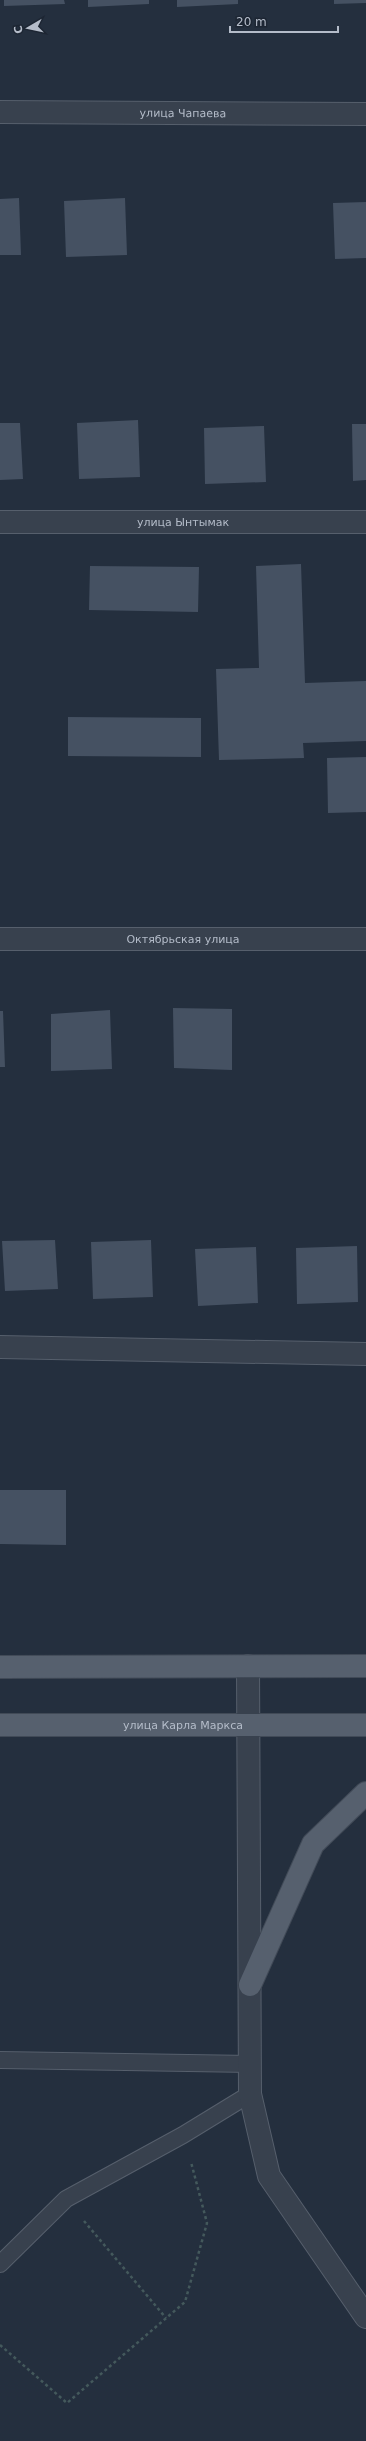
<svg xmlns="http://www.w3.org/2000/svg" width="366" height="2441" viewBox="0 0 366 2441" font-family="'DejaVu Sans',sans-serif">
	<rect width="100%" height="100%" fill="#242f3e"/>
	<!-- building -->
	<path fill="#455162" d="M4,0H64L65,4L4,6Z
		M88,0H149V4L88,7Z
		M177,0H238V4L177,7Z
		M334,0H366V3L334,4Z
		M19,198L21,255H0V199Z
		M125,198L127,255L66,257L64,201Z
		M366,202V258L335,259L333,203Z
		M138,420L140,477L79,479L77,423Z
		M0,423H20L23,479L0,480Z
		M352,424H366V480L353,481Z
		M264,426L266,482L205,484L204,428Z
		M301,564L305,683L366,681V741L303,743L304,758L219,760L216,669L259,668L256,566Z
		M90,566L199,567L198,612L89,610Z
		M68,717L201,718V757L68,756Z
		M366,757V812L328,813L327,758Z
		M173,1008L232,1009V1070L174,1068Z
		M110,1010L112,1069L51,1071V1014Z
		M0,1011H3L5,1067H0Z
		M55,1240L58,1289L5,1291L2,1241Z
		M151,1240L153,1297L93,1299L91,1242Z
		M357,1246L358,1302L297,1304L296,1248Z
		M256,1247L258,1303L198,1306L195,1249Z
		M0,1490H66V1545L0,1544Z"/>
	<g fill="none" stroke-linecap="round" stroke-linejoin="round">
		<!-- service casing -->
		<g stroke="#565f6c" stroke-width="18">
			<path id="service" d="M0,2060L251,2064
				M0,2264L66,2199L183,2135L250,2094"/>
		</g>
		<!-- minor casing -->
		<g stroke="#565f6c" stroke-width="24">
			<g id="minor">
				<path id="s1" d="M0,112L366,114"/>
				<path id="s2" d="M0,522H366"/>
				<path id="s3" d="M0,939H366"/>
				<path d="M0,1347L366,1354"/>
			</g>
		</g>
		<!-- tertiary casing -->
		<g stroke="#565f6c" stroke-width="24">
			<path id="tertiary" d="M248,1666L250,2094L269,2176L366,2317"/>
		</g>
		<!-- primary casing -->
		<g stroke="#414a57" stroke-width="24">
			<g id="primary">
				<path d="M0,1667L366,1666"/>
				<path id="s4" d="M0,1725H366"/>
				<path d="M250,1985L313,1844L366,1793"/>
			</g>
		</g>
		<!-- path -->
		<path stroke="#44595c" stroke-width="2.5" stroke-dasharray="3 3" stroke-linecap="butt" d="M84,2221L166,2318
			M0,2345L67,2403L185,2302L207,2223L191,2162"/>
		<!-- service -->
		<use href="#service" stroke="#38414e" stroke-width="16"/>
		<!-- minor -->
		<use href="#minor" stroke="#38414e" stroke-width="22"/>
		<!-- tertiary -->
		<use href="#tertiary" stroke="#38414e" stroke-width="22"/>
		<!-- primary -->
		<use href="#primary" stroke="#56606e" stroke-width="22"/>
	</g>
	<g text-anchor="middle" dominant-baseline="central" stroke-width="3" stroke-linejoin="round" paint-order="stroke">
		<!-- street labels -->
		<g font-size="11" fill="#b4bcc9" stroke="#1d2633">
			<text stroke="none"><textPath href="#s1" startOffset="183">улица Чапаева</textPath></text>
			<text stroke="none"><textPath href="#s2" startOffset="183">улица Ынтымак</textPath></text>
			<text stroke="none"><textPath href="#s3" startOffset="183">Октябрьская улица</textPath></text>
			<text stroke="none"><textPath href="#s4" startOffset="183">улица Карла Маркса</textPath></text>
		</g>
	</g>
	<!-- north arrow -->
	<g transform="translate(28 28) rotate(261)" stroke="#1d2633" stroke-width="3" paint-order="stroke">
	<path d="M0-3L7 15L0 10L-7 15Z" fill="#b4bcc9"/>
	<text y="-6" font-size="11" font-weight="bold" text-anchor="middle" fill="#b4bcc9">С</text>
	</g>
	<!-- scale -->
	<path d="M230 26v6h108v-6" fill="none" stroke="#b4bcc9" stroke-width="2"/>
	<text x="236" y="26" font-size="12" fill="#b4bcc9" stroke="#1d2633" stroke-width="3" paint-order="stroke">20 m</text>
</svg>
